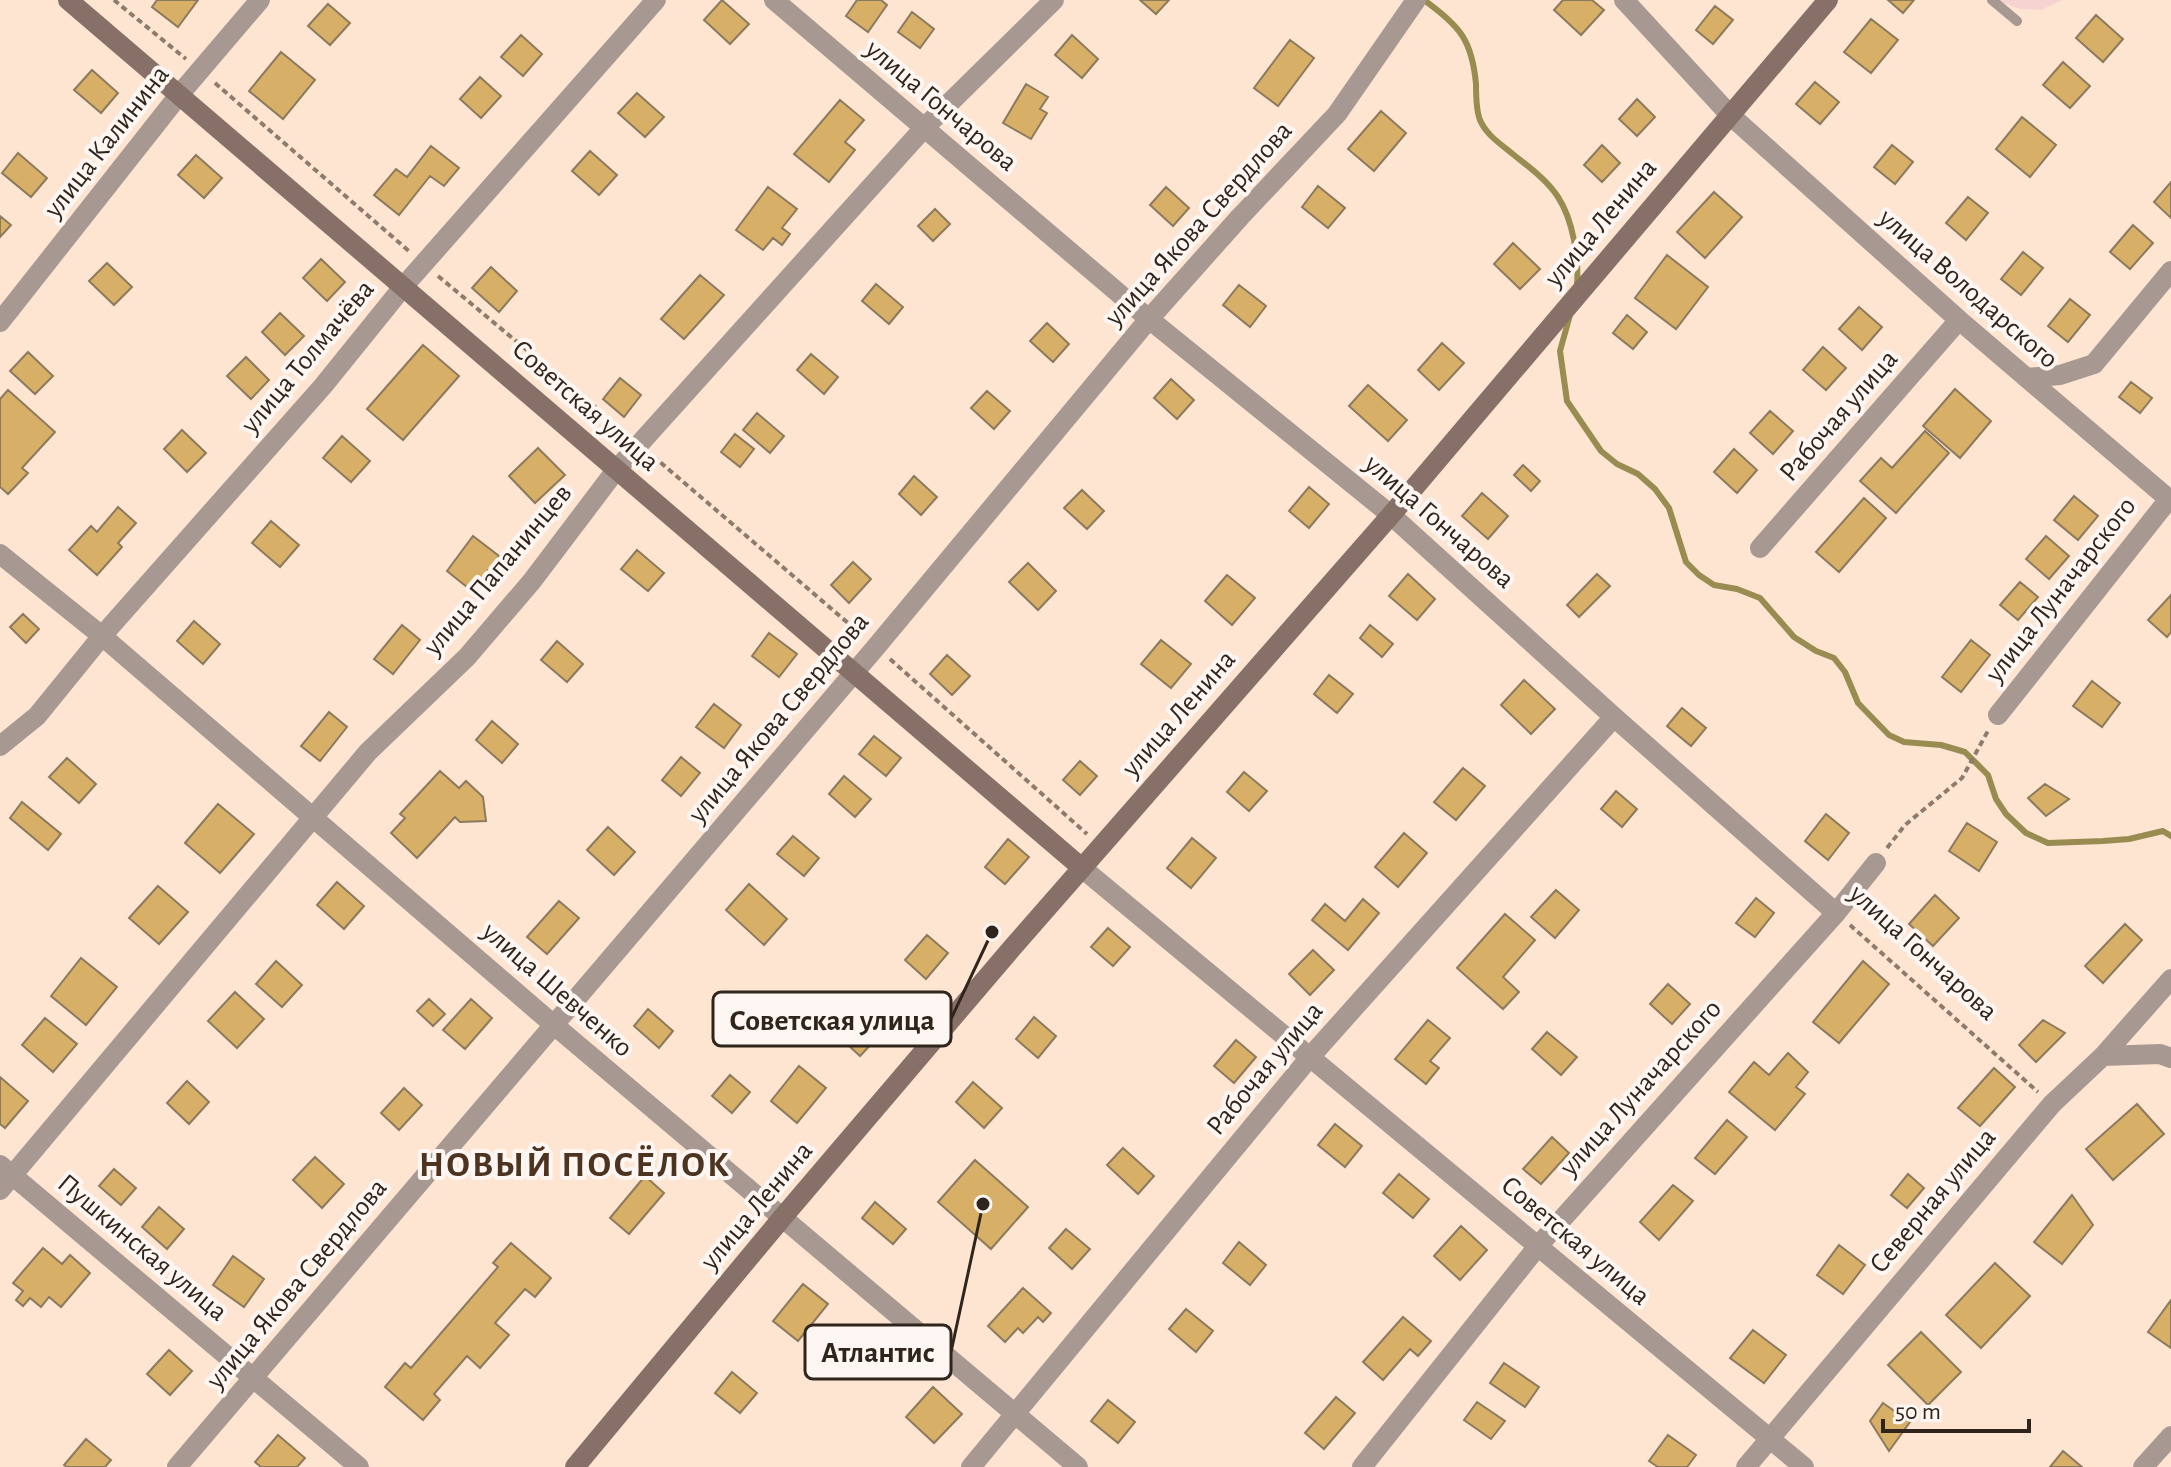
<svg xmlns="http://www.w3.org/2000/svg" width="2171" height="1467" viewBox="0 0 2171 1467" font-family="'Alegreya Sans',sans-serif">
	<rect width="100%" height="100%" fill="#fee5d2"/>
	<!-- green -->
	<path fill="#f6d2d1" d="M1994,0H2062L2041,10L2021,9Z"/>
	<g fill="none" stroke-linecap="round" stroke-linejoin="round">
		<!-- stream -->
		<path stroke="#988c51" stroke-width="6" d="M1424,0C1460,26 1472,40 1476,84C1476,95 1476,110 1480,120C1487,136 1501,144 1514,155C1529,167 1547,180 1558,197C1573,220 1579,258 1577,285
			M1570,315L1560,351L1567,401L1601,451L1617,464L1638,474L1655,489L1669,508L1686,562L1699,575L1714,585L1737,589L1760,598L1794,637L1816,651L1834,658L1845,672L1858,703L1889,735L1904,742L1941,745L1965,752L1988,775L1996,799L2006,814L2026,833L2048,843L2103,841L2129,839L2163,831L2171,836"/>
	</g>
	<!-- building -->
	<path fill="#d8af67" stroke="#8c7a5e" stroke-width="2" d="M157,0H198L178,27L152,7Z
		M722,0L749,24L730,44L704,20Z
		M857,0H881L887,5L868,32L846,16Z
		M1140,0H1169L1156,14Z
		M1563,0H1592L1604,10L1581,35L1554,10Z
		M1888,0H1914L1903,13Z
		M328,4L350,23L330,45L308,26Z
		M1715,6L1733,20L1713,44L1696,30Z
		M912,12L934,29L920,48L898,32Z
		M2096,15L2123,39L2103,62L2076,38Z
		M1871,19L1898,40L1871,73L1844,52Z
		M521,35L542,54L523,76L501,57Z
		M1072,35L1098,59L1082,78L1055,55Z
		M1290,40L1314,58L1278,106L1254,88Z
		M281,52L315,80L283,119L249,91Z
		M2063,62L2090,86L2070,108L2043,85Z
		M92,70L118,93L101,113L74,90Z
		M480,77L501,96L481,118L460,99Z
		M1815,82L1839,102L1820,124L1796,104Z
		M1026,84L1048,97L1040,109L1047,113L1031,139L1003,123Z
		M637,93L664,117L645,137L618,113Z
		M1637,99L1655,117L1637,136L1619,119Z
		M840,100L864,120L845,142L855,150L829,182L794,154Z
		M1381,111L1406,133L1374,171L1348,149Z
		M2022,117L2056,145L2030,177L1996,149Z
		M1602,145L1620,163L1602,182L1584,165Z
		M1892,145L1913,162L1895,184L1874,167Z
		M431,146L459,168L444,186L430,176L399,215L374,195L396,169L407,177Z
		M590,151L617,175L599,195L572,171Z
		M18,153L47,178L31,197L2,173Z
		M196,155L222,178L204,198L178,175Z
		M2171,182V218L2154,202Z
		M1318,186L1345,208L1328,228L1302,207Z
		M768,187L797,209L782,228L790,234L782,245L773,238L763,250L736,230Z
		M1166,187L1189,208L1173,226L1150,205Z
		M1714,192L1742,217L1705,258L1677,232Z
		M1968,197L1988,213L1966,240L1946,223Z
		M935,209L950,224L933,241L918,226Z
		M0,216L11,225L0,237Z
		M2133,225L2153,243L2130,269L2110,252Z
		M1513,243L1540,269L1520,289L1494,264Z
		M2023,252L2043,268L2021,295L2001,279Z
		M1667,255L1708,287L1676,329L1635,298Z
		M321,259L345,282L327,301L303,278Z
		M107,263L132,287L114,305L89,281Z
		M491,267L517,291L499,312L472,288Z
		M700,275L724,295L684,339L661,319Z
		M876,284L903,307L889,324L862,301Z
		M1239,285L1266,306L1250,327L1223,305Z
		M2070,299L2090,315L2068,342L2048,326Z
		M1859,307L1882,327L1862,350L1839,329Z
		M280,313L304,336L285,355L262,332Z
		M1627,315L1647,332L1633,349L1613,333Z
		M1047,323L1069,344L1053,362L1030,341Z
		M1442,343L1464,363L1439,390L1418,370Z
		M423,345L459,376L403,440L367,409Z
		M1823,347L1846,368L1826,390L1803,370Z
		M28,352L53,376L35,394L10,371Z
		M811,354L838,377L824,394L797,370Z
		M246,357L269,380L251,399L227,376Z
		M620,378L641,395L624,417L603,399Z
		M1171,379L1194,400L1177,419L1154,398Z
		M2131,382L2152,398L2140,413L2119,397Z
		M1368,385L1407,420L1388,441L1349,406Z
		M1955,389L1991,421L1960,458L1923,426Z
		M8,390L55,432L22,468L28,473L8,494L0,487V399Z
		M987,391L1010,411L994,429L971,408Z
		M1770,411L1793,431L1773,454L1750,433Z
		M757,413L784,436L770,453L743,430Z
		M182,430L206,453L187,472L164,449Z
		M1925,431L1949,453L1896,513L1860,481L1881,458L1892,468Z
		M735,434L754,449L740,467L721,452Z
		M342,436L370,461L351,482L323,458Z
		M538,448L565,475L535,503L509,476Z
		M1734,449L1757,470L1737,493L1714,472Z
		M1523,465L1540,481L1531,491L1514,475Z
		M914,476L937,497L921,515L899,494Z
		M1309,487L1329,504L1309,528L1289,511Z
		M1082,490L1104,511L1087,529L1064,508Z
		M1482,493L1508,516L1488,539L1462,516Z
		M2074,496L2098,516L2078,540L2054,520Z
		M1864,498L1886,518L1839,572L1816,552Z
		M118,507L136,523L118,543L122,547L97,575L69,550L91,526L97,532Z
		M271,521L299,545L280,567L252,543Z
		M473,536L499,556L472,591L447,571Z
		M2046,536L2069,556L2049,579L2026,559Z
		M637,550L664,573L648,591L621,569Z
		M853,562L871,579L849,603L831,585Z
		M1028,563L1056,591L1038,610L1009,582Z
		M1408,574L1435,599L1417,620L1389,596Z
		M1597,574L1610,586L1579,617L1567,605Z
		M1227,575L1255,598L1232,625L1205,601Z
		M2020,582L2038,597L2018,620L2000,605Z
		M2171,595V632L2167,637L2148,620Z
		M23,614L39,629L26,643L10,627Z
		M194,621L220,644L203,664L177,641Z
		M402,625L420,640L393,674L374,659Z
		M1370,625L1393,644L1382,657L1360,638Z
		M769,633L797,654L779,677L752,656Z
		M1161,640L1191,664L1171,688L1141,664Z
		M1971,640L1990,655L1961,692L1942,677Z
		M557,641L583,664L567,682L541,660Z
		M947,655L970,676L952,695L930,674Z
		M1329,675L1353,694L1337,713L1314,694Z
		M1524,680L1555,709L1531,734L1501,705Z
		M2092,681L2120,703L2102,727L2073,706Z
		M714,704L741,725L724,748L696,727Z
		M1682,708L1706,728L1691,746L1667,726Z
		M329,712L347,727L320,761L301,746Z
		M492,721L518,744L502,763L476,740Z
		M874,736L901,758L886,776L859,754Z
		M681,757L700,773L681,796L662,780Z
		M67,758L96,784L79,803L49,777Z
		M1080,761L1097,776L1080,795L1063,780Z
		M1463,768L1485,786L1456,820L1434,802Z
		M440,771L459,788L466,781L483,797L486,821L460,822L455,817L417,858L391,833L405,818L400,814Z
		M1244,772L1267,791L1249,811L1227,792Z
		M844,776L871,799L855,817L829,794Z
		M2045,784L2069,799L2046,816L2028,798Z
		M1616,791L1637,809L1622,827L1601,809Z
		M22,802L61,834L48,850L10,818Z
		M218,804L254,834L220,873L185,843Z
		M1826,814L1849,833L1828,860L1805,841Z
		M1967,823L1997,842L1979,871L1949,851Z
		M608,827L635,852L614,875L587,850Z
		M1404,833L1427,853L1398,887L1375,867Z
		M793,836L819,858L804,876L777,854Z
		M1192,838L1216,858L1191,888L1167,868Z
		M1008,839L1029,857L1005,884L985,867Z
		M337,882L364,906L344,929L317,905Z
		M749,884L787,919L764,945L726,910Z
		M158,886L188,912L159,944L129,918Z
		M1556,890L1579,910L1555,938L1531,917Z
		M1935,895L1959,918L1933,946L1909,924Z
		M1756,898L1774,913L1755,937L1736,923Z
		M1363,899L1379,913L1348,950L1312,920L1325,904L1345,921Z
		M559,901L579,918L547,954L527,937Z
		M1505,914L1535,940L1503,977L1519,992L1503,1009L1457,968Z
		M2125,924L2142,940L2103,983L2085,966Z
		M1108,928L1130,947L1113,966L1091,947Z
		M927,935L948,953L926,979L905,960Z
		M1313,950L1334,970L1310,995L1289,974Z
		M81,958L117,987L86,1025L51,996Z
		M276,961L302,985L282,1007L256,984Z
		M1863,961L1889,984L1839,1043L1813,1022Z
		M1668,984L1690,1004L1672,1024L1650,1004Z
		M235,992L264,1019L237,1048L208,1021Z
		M429,999L445,1014L433,1026L417,1011Z
		M471,999L492,1018L465,1049L443,1030Z
		M648,1009L673,1031L659,1048L634,1026Z
		M1034,1017L1056,1036L1038,1058L1016,1039Z
		M45,1018L77,1044L53,1072L22,1045Z
		M851,1018L875,1040L860,1056L836,1034Z
		M1428,1020L1450,1038L1430,1061L1439,1068L1426,1084L1395,1059Z
		M2043,1020L2065,1033L2036,1062L2019,1045Z
		M1547,1032L1577,1057L1561,1075L1532,1049Z
		M1236,1040L1256,1057L1234,1083L1214,1066Z
		M1788,1053L1808,1072L1796,1087L1805,1094L1775,1130L1729,1092L1754,1062L1769,1075Z
		M799,1066L826,1088L797,1123L771,1101Z
		M1994,1068L2015,1087L1980,1126L1958,1108Z
		M730,1075L750,1092L732,1113L712,1096Z
		M0,1077L28,1101L5,1128L0,1124Z
		M187,1081L209,1102L189,1124L167,1103Z
		M973,1082L1002,1108L984,1128L956,1102Z
		M404,1088L422,1105L399,1130L381,1113Z
		M2137,1104L2164,1134L2113,1180L2086,1149Z
		M1727,1120L1747,1137L1715,1174L1695,1158Z
		M1335,1124L1362,1146L1345,1167L1318,1145Z
		M1552,1137L1569,1153L1541,1184L1523,1169Z
		M1123,1148L1154,1176L1138,1194L1107,1165Z
		M315,1157L344,1184L322,1208L293,1180Z
		M975,1160L1028,1207L991,1249L938,1202Z
		M114,1169L136,1188L121,1205L99,1186Z
		M1399,1174L1429,1199L1413,1218L1383,1193Z
		M1908,1174L1924,1188L1907,1208L1891,1195Z
		M645,1176L664,1193L629,1234L610,1218Z
		M1673,1185L1693,1201L1659,1240L1640,1222Z
		M2072,1195L2093,1225L2062,1264L2034,1242Z
		M875,1202L906,1229L893,1244L862,1218Z
		M159,1207L184,1229L167,1249L142,1227Z
		M1461,1226L1487,1250L1460,1280L1434,1256Z
		M1066,1229L1090,1249L1072,1269L1049,1248Z
		M1239,1242L1266,1265L1250,1285L1223,1263Z
		M511,1243L551,1278L535,1297L525,1289L495,1323L509,1335L480,1368L467,1356L434,1394L440,1400L423,1420L385,1387L405,1363L411,1368L498,1267L493,1263Z
		M1839,1245L1865,1265L1843,1294L1817,1275Z
		M43,1248L62,1264L70,1255L90,1273L61,1307L49,1297L41,1307L30,1298L23,1306L16,1300L23,1291L13,1283Z
		M233,1256L264,1279L244,1307L213,1285Z
		M1995,1263L2030,1296L1981,1348L1946,1315Z
		M803,1284L828,1304L798,1341L773,1321Z
		M1023,1288L1051,1313L1043,1322L1038,1317L1023,1333L1018,1328L1005,1342L988,1326Z
		M2171,1300V1348L2148,1332Z
		M1186,1309L1213,1331L1196,1352L1169,1329Z
		M1403,1317L1431,1341L1418,1356L1410,1349L1383,1380L1363,1362Z
		M1753,1330L1786,1355L1764,1383L1730,1358Z
		M1921,1332L1961,1372L1928,1405L1888,1365Z
		M169,1350L192,1371L170,1395L147,1374Z
		M1504,1363L1539,1387L1525,1407L1490,1383Z
		M732,1372L757,1393L740,1413L715,1393Z
		M933,1387L962,1414L934,1443L906,1417Z
		M1336,1397L1355,1413L1324,1449L1305,1433Z
		M1108,1400L1135,1422L1118,1443L1091,1421Z
		M1477,1402L1505,1421L1491,1439L1464,1420Z
		M1883,1403L1910,1422L1889,1451L1870,1421Z
		M278,1435L305,1458L297,1467H261L255,1462Z
		M1668,1435L1696,1455L1687,1467H1658L1649,1461Z
		M86,1439L111,1460L105,1467H67L64,1465Z
		M2063,1451L2082,1467H2050Z"/>
	<g fill="none" stroke-linecap="round" stroke-linejoin="round">
		<!-- path -->
		<path stroke="#8d7c6e" stroke-width="4" stroke-dasharray="6 4" stroke-linecap="butt" d="M114,0L186,59
			M215,83L410,252
			M438,276L625,432
			M653,456L862,635
			M890,659L1087,834
			M1887,848L1905,825L1962,778L1989,729
			M1850,925L2038,1092"/>
		<!-- lane -->
		<path stroke="#a89892" stroke-width="10" d="M1992,0L2017,21"/>
		<!-- street -->
		<path stroke="#a89892" stroke-width="20" d="M774,0L1149,319L1391,515L1614,717L1836,913
			M1624,0L1730,115L1959,320L2171,501
			M0,322L179,95L260,0
			M2027,378L2060,375L2094,364L2171,271
			M1760,548L1959,320
			M0,554L102,636L554,1025L1078,1467
			M1998,715L2169,499
			M0,746L37,716L102,636L323,386L403,287L656,0
			M1082,868L1804,1467
			M2103,1056L2160,1054L2171,1058
			M0,1165L359,1467
			M0,1190L368,752L467,657L532,581L616,470L924,128L1054,0
			M177,1467L876,647L1149,319L1240,217L1337,114L1416,0
			M971,1467L1310,1057L1614,717
			M1362,1467L1538,1246L1836,913L1876,863
			M1746,1467L2052,1104L2103,1056L2171,979
			M2143,1467L2171,1436"/>
		<!-- secondary -->
		<path stroke="#877068" stroke-width="20" d="M68,0L1082,868
			M575,1467L782,1218L1012,948L1391,515L1828,0"/>
	</g>
	<g text-anchor="middle" dominant-baseline="central" stroke-width="8" stroke-linejoin="round" paint-order="stroke">
		<!-- street labels -->
		<g font-size="28" fill="#30251c" stroke="#fdf6f2">
			<text transform="translate(941 106) rotate(40)">улица Гончарова</text>
			<text transform="translate(107 142) rotate(-52)">улица Калинина</text>
			<text transform="translate(1601 223) rotate(-50)">улица Ленина</text>
			<text transform="translate(1199 224) rotate(-48)">улица Якова Свердлова</text>
			<text transform="translate(1968 289) rotate(41)">улица Володарского</text>
			<text transform="translate(308 357) rotate(-50)">улица Толмачёва</text>
			<text transform="translate(585 406) rotate(41)">Советская улица</text>
			<text transform="translate(1839 416) rotate(-49)">Рабочая улица</text>
			<text transform="translate(1439 522) rotate(41)">улица Гончарова</text>
			<text transform="translate(498 570) rotate(-50)">улица Папанинцев</text>
			<text transform="translate(2061 590) rotate(-52)">улица Луначарского</text>
			<text transform="translate(1179 714) rotate(-49)">улица Ленина</text>
			<text transform="translate(779 718) rotate(-50)">улица Якова Свердлова</text>
			<text transform="translate(1923 953) rotate(42)">улица Гончарова</text>
			<text transform="translate(557 990) rotate(41)">улица Шевченко</text>
			<text transform="translate(1265 1069) rotate(-50)">Рабочая улица</text>
			<text transform="translate(1641 1088) rotate(-48)">улица Луначарского</text>
			<text transform="translate(1933 1201) rotate(-50)">Северная улица</text>
			<text transform="translate(757 1206) rotate(-50)">улица Ленина</text>
			<text transform="translate(1575 1241) rotate(40)">Советская улица</text>
			<text transform="translate(142 1248) rotate(40)">Пушкинская улица</text>
			<text transform="translate(297 1284) rotate(-50)">улица Якова Свердлова</text>
		</g>
		<!-- district labels -->
		<g font-size="36" font-weight="bold" letter-spacing="2" fill="#4c3420" stroke="#fdf6f2">
			<text x="575" y="1165">НОВЫЙ ПОСЁЛОК</text>
		</g>
	</g>
	<!-- callouts -->
	<path fill="none" stroke="#30251c" stroke-width="3" d="M992 932L951 1019M983 1204L951 1352"/>
	<g fill="#30251c" stroke="#fdf6f2" stroke-width="3">
		<circle cx="992" cy="932" r="8"/>
		<circle cx="983" cy="1204" r="8"/>
	</g>
	<g fill="#fdf6f2" stroke="#30251c" stroke-width="3">
		<rect x="713" y="992" width="238" height="54" rx="8"/>
		<rect x="805" y="1325" width="146" height="54" rx="8"/>
	</g>
	<g font-size="30" text-anchor="middle" font-weight="bold" fill="#30251c">
		<text x="832" y="1030">Советская улица</text>
		<text x="878" y="1362">Атлантис</text>
	</g>
	<!-- scale -->
	<path d="M1883 1419v12h146v-12" fill="none" stroke="#30251c" stroke-width="4"/>
	<text x="1895" y="1419" font-size="24" fill="#30251c" stroke="#fdf6f2" stroke-width="6" paint-order="stroke">50 m</text>
</svg>
